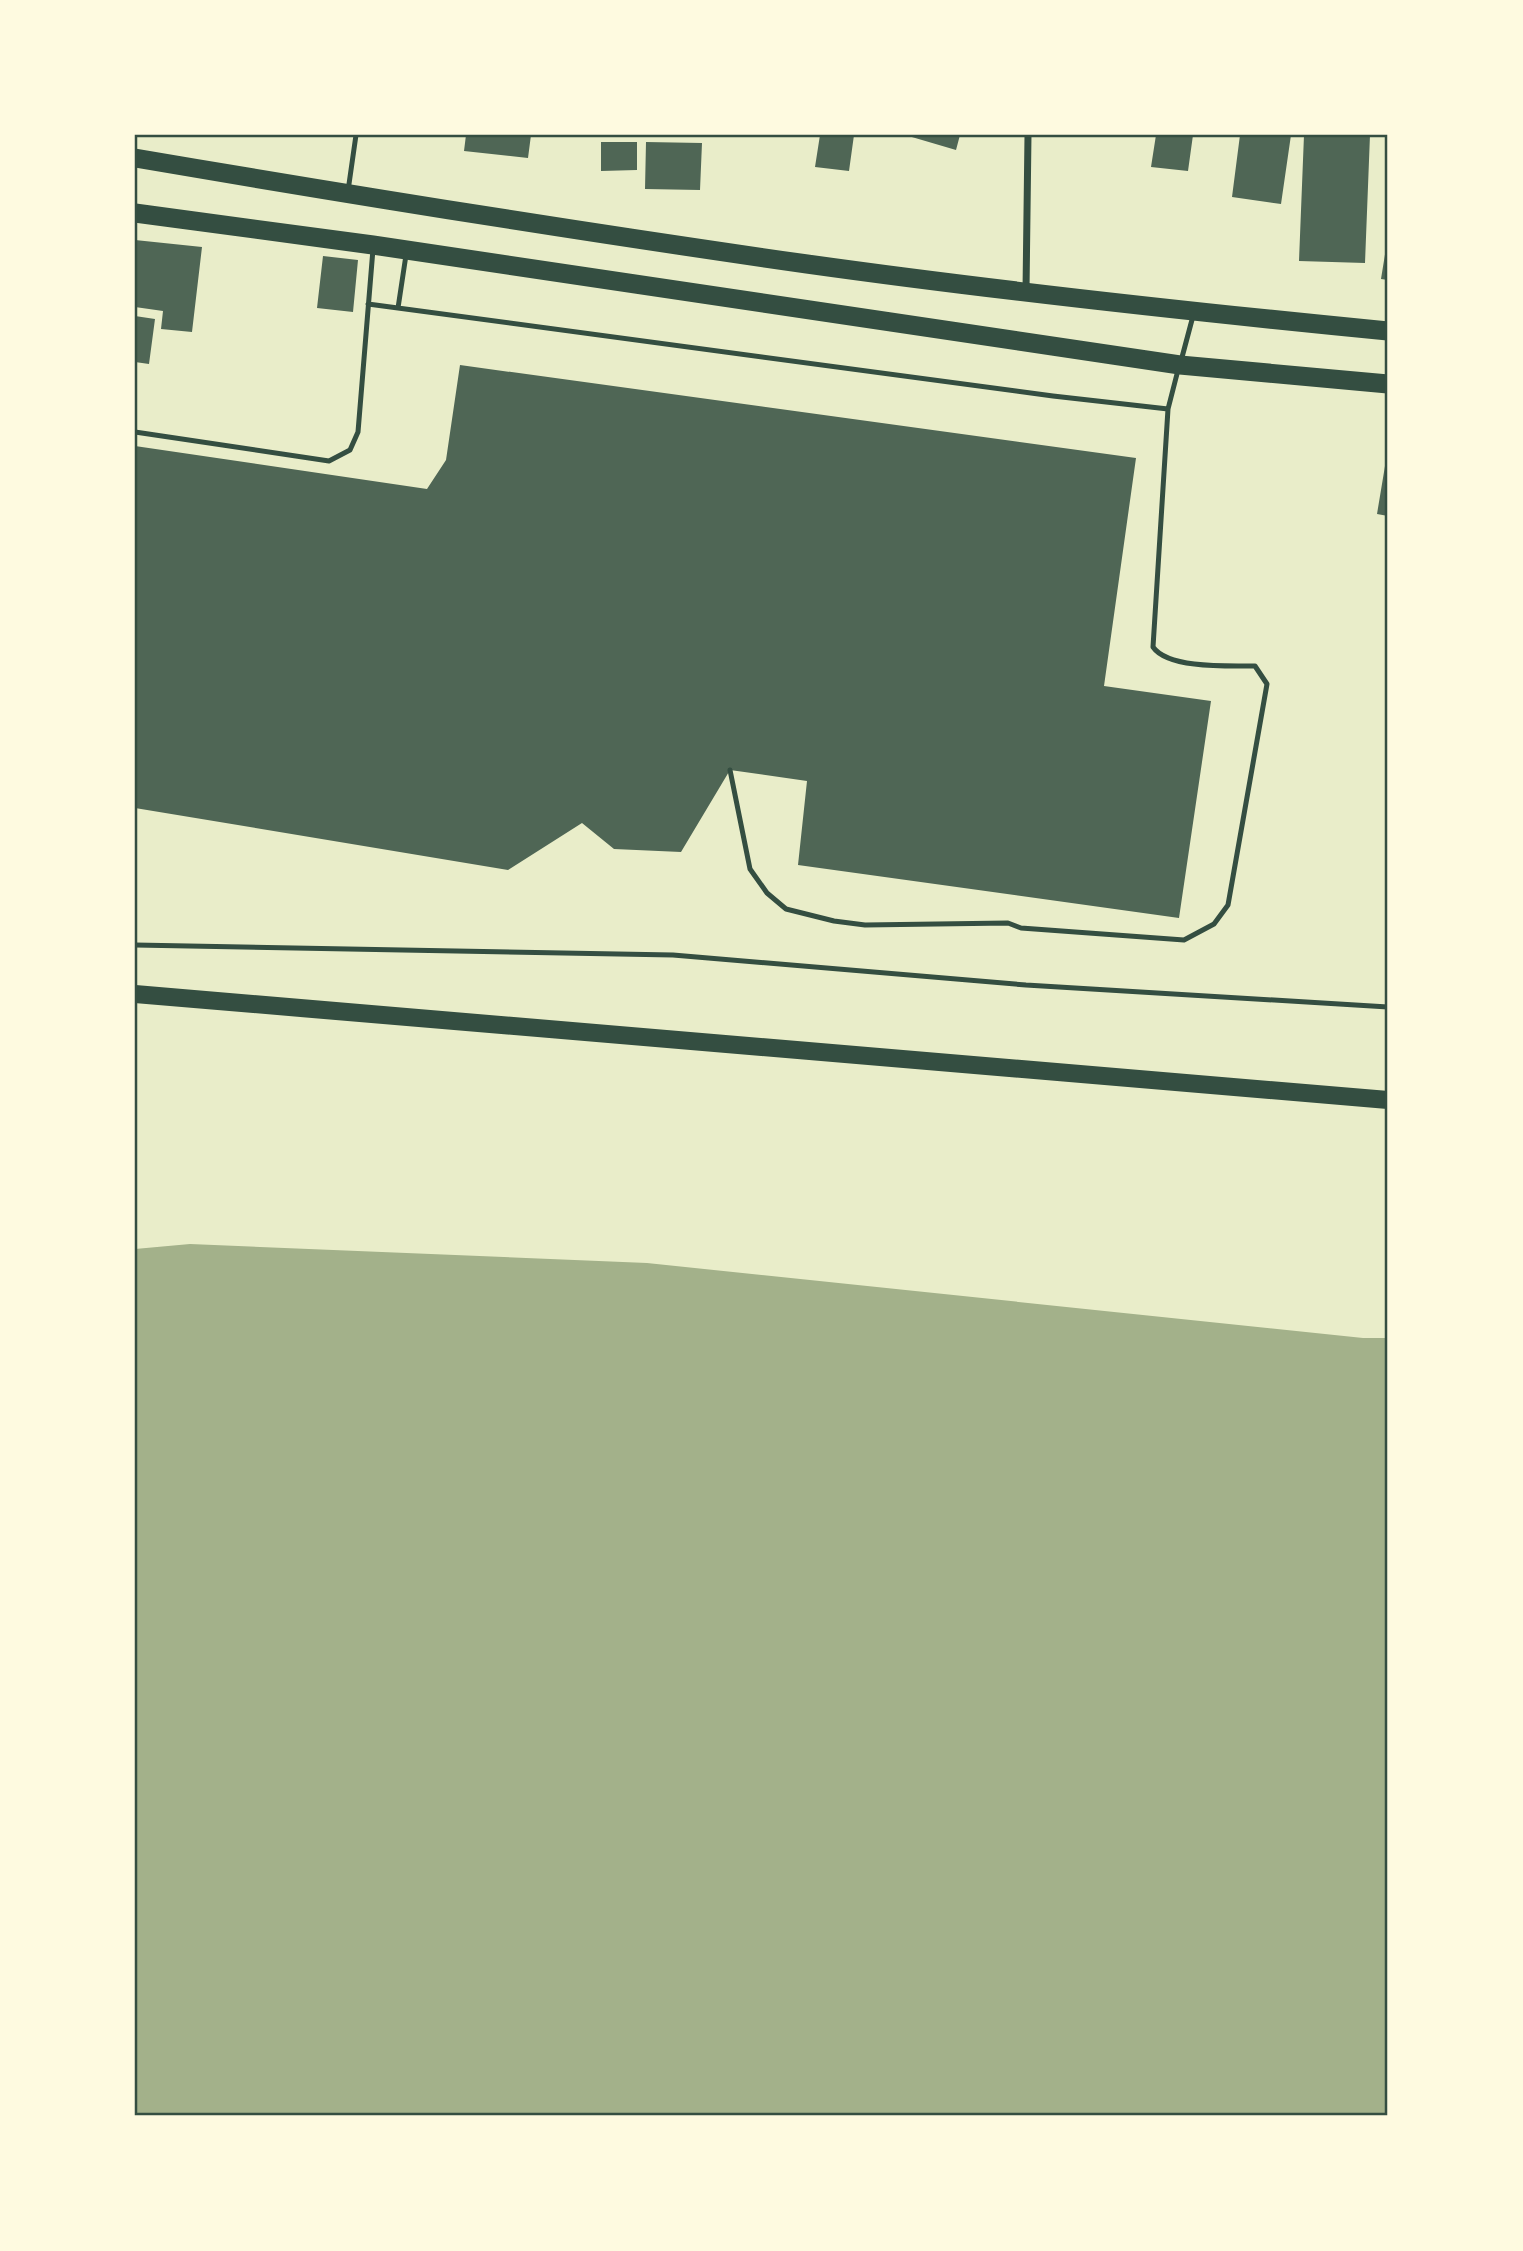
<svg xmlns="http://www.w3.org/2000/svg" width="1523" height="2251" viewBox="0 0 1523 2251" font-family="'Asap Condensed',sans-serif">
	<rect width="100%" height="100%" fill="#e9edc9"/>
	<!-- water -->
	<path fill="#a3b18a" d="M190,1244L647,1263L1363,1338H1388V2116H135V1249Z"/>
	<!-- building -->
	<path fill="#4f6655" d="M466,135H531L528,158L464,151Z
		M820,135H854L849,171L815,167Z
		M905,135H960L956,150Z
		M1156,135H1193L1188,171L1151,167Z
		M1240,135H1291L1281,204L1232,197Z
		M1304,135H1370L1365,263L1299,261Z
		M601,142H637V170L601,171Z
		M646,142L702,143L700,190L645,189Z
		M135,240L202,247L192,332L161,329L163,311L135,307Z
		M1387,242H1388V280L1381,279Z
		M323,256L358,260L353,312L317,308Z
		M135,316L155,319L149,364L135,362Z
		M460,365L1136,458L1104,686L1211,701L1179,918L798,865L807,781L730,770L681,852L614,849L582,823L508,870L135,808V446L427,489L446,460Z
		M1387,454H1388V516L1377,514Z"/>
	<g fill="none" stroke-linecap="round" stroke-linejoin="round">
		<!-- service -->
		<path stroke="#344e41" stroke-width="5" d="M348,191L356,135
			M368,304L1053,396L1168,409
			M398,308L406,255
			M1181,361L1193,316
			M135,432L329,461L350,450L358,432L373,249
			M730,770L750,869L767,893L786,909L834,921L865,925L1008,923L1021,928L1184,940L1214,924L1228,905L1267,684L1255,666C1230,666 1168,669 1153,647L1168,409L1178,370
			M135,945L673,955L1026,985L1388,1007"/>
		<!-- minor -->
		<path stroke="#344e41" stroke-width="7" d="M1026,291L1028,135"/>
		<!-- primary -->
		<path stroke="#344e41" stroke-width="18" d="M135,994L1388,1100"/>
		<!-- trunk -->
		<path stroke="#344e41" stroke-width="19" d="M135,158C358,196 582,232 807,264C1000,291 1194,312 1388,331
			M135,213L373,245L1180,365L1388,384"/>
	</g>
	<!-- border -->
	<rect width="1523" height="2251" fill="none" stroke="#fefae0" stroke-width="273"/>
	<rect x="136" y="136" width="1250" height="1978" fill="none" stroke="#344e41" stroke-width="2.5"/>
</svg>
